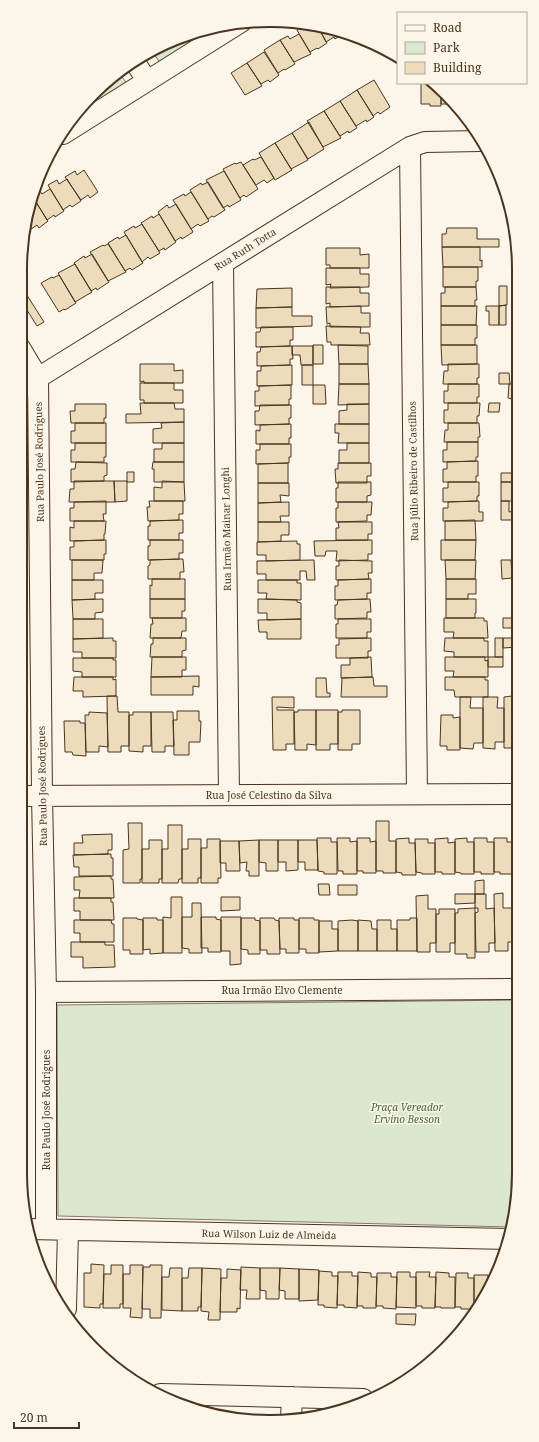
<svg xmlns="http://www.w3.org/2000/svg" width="539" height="1442" viewBox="0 0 539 1442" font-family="'Noto Serif',serif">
	<rect width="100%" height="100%" fill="#fbf6e9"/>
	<!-- green -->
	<path fill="#dce7d0" stroke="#887966" d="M212,30L160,63L152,51Z
		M121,75L127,84L72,117Z
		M519,1000V1172L512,1227L58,1216L57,1005Z"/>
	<!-- building -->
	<path fill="#ecdcbc" stroke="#4a3520" d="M302,26L305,27L306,29L309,27H318L327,43L318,49L317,48L310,52L297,30Z
		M318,27L334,29L344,33L335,39L334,37L326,42Z
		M299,34L311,54L294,62L280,40L288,36L290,39Z
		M280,40L295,64L285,70L284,69L278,73L264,50Z
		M264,52L279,75L270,82L268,80L261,84L247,63Z
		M247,63L262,86L245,95L231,73Z
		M374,80L390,107L380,114L378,112L373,116L357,90Z
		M421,83H432L441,91V106H430V104H421Z
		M357,90L374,117L367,122L366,120L356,126L340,101Z
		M441,91L457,105L458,106H450V104H441Z
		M340,101L357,128L349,133L348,131L340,136L324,111Z
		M324,111L341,138L323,147L307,121Z
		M309,122L324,149L308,159L292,133Z
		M292,133L308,160L291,169L275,143Z
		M275,143L292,170L275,180L259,153Z
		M261,157L274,178L267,183L264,180L256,185L243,165L253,159L254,160Z
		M241,162L258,189L246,197L244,195L240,198L223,169L235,163L236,164Z
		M84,170L98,192L90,198L88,195L81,200L65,177L75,171L77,175Z
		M224,171L241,200L229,207L228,205L223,208L206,180Z
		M67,179L81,201L72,207L70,205L63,210L48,185L57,180L59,184Z
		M208,182L225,210L214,217L212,216L208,219L190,190L201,183L202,185Z
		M50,189L64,211L55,217L54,215L47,220L33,197L34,194L40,191L42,194Z
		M191,192L209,221L200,226L198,224L191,229L173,200L184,194L185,196Z
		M34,199L48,221L39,228L37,225L30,230L26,224L29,205L30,202Z
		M176,204L193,232L182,239L181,237L175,241L158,212L167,205L169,208Z
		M159,214L176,242L165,250L164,248L159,251L141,223L152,216L153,218Z
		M26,224L31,232L24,236Z
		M142,224L160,253L150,259L148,257L142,262L124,232L134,226L135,228Z
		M513,227L517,237V247L516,244H514Z
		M447,228H477V239H499V247H442V234H446Z
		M126,235L143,263L132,270L130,268L125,271L108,243L118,237L119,239Z
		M108,244L126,272L108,281L90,252L103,245L104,246Z
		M442,247H480V261L482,260V267H443Z
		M513,247H517V263H513Z
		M326,248H360V255L369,254V268H330V265H326Z
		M92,254L109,282L97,290L96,288L91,291L74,263L84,256L85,258Z
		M75,264L92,292L75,302L58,273Z
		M517,266V286V283H514L513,267Z
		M443,267H478V281H476V287H443Z
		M326,268H360V274H369V287L330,288L331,284L326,285Z
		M59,275L76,303L65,310L64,309L59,312L41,283L52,277L53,278Z
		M499,286H507V305L499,306Z
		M514,286H517V306H514Z
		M326,287H360V293H369V306L330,307V303L326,304Z
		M445,287H476L477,300H475V306H441V293H445Z
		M292,288V307L256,308L257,289Z
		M23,289L44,322L37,326L20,299V291Z
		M506,305V325H499V306Z
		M361,306V313H370V327H330V323L327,324L326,307Z
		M441,306H477L476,325H441Z
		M486,306H499V325H489V311H486Z
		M512,306H517V325H513Z
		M292,307V316H312V326L256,328V308Z
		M441,325H477V338H475V345H441Z
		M513,325H517V344V342H513Z
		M326,326L361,327L360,333H369L370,345H331V342H327Z
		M261,327H293V340H290V346L256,347V332H260Z
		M513,344H517V364H513Z
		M313,345H323V364H313Z
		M338,345L368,346V364H339Z
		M441,345H477V364L442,365Z
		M292,346L293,359H290V365L257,366V352H260L261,347Z
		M292,346H313V365H301L300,355H292Z
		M140,364H174V371L183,370V383H144V381L140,382Z
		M339,364H368L369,384H339Z
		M448,364H479V378H477V384H443L444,371H448Z
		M513,364H517V384H513Z
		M292,365V385L257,386V371H261V366Z
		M302,365H313V385H302Z
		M499,373H509L510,384H499Z
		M140,383H174V390H183V403H144V400H140Z
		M339,384H369V404L338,405Z
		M448,384H479V397H477V403H444V391H448Z
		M509,384H517V403H513V399L508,398Z
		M291,385V399H289V405L255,406V391H259V386Z
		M313,385H325L326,404H313Z
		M140,403H174L175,409H184V422L126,423V414H141Z
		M448,403H480L479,416H477V423H444V410H448Z
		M489,403H500L499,412H488Z
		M515,403H517V423H515Z
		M75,404H106V418H104V423H71L70,411H75Z
		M347,404H369V424H339V411L347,410Z
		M260,405H291V418H289V424L255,425V411H259Z
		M184,422V443H153V429L162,428L161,423Z
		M75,423H106V443H71V431H75Z
		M448,423H479L480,437H478V442H444L445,430H448Z
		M515,423H517V439H516Z
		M291,424V438H289V444H256V430L260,431V425Z
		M335,424H369V443H338L339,433H335Z
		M447,442H478V457H476V461L443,462V450H447Z
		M515,442H517V458H515Z
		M75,443H106V457H104V462H71V450H75Z
		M162,443H184V462H154V449H162Z
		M347,443H369V463H339V450H347Z
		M260,444H291V457H289V463L256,464V450H260Z
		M478,461V476H476V482H443V469H447V462Z
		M515,461H517V482H501V473H516Z
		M76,462L107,463V475L104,476V481L71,482V469H75Z
		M153,462H184V482H154V469H152Z
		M288,463V483H258V464Z
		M338,463H371V476H367V483H336L335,469H338Z
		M127,472H134V482H127Z
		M74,481H114L115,502H69L70,489H74Z
		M114,481H127V501L115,502Z
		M162,481L184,482L185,501H154V487L162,488Z
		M338,482H371V495L367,496V502H336V488H338Z
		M448,482H479V496H477V501L443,502V488H448Z
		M501,482H517V501H501Z
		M258,483H289V496L280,495L281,502L258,503Z
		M106,501V514H103L104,521H70V508H74V502Z
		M149,501H183V514H179V520L148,521L147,507H150Z
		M479,501V512H483V521H443V508H448V502Z
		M501,501H509V512L514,511V501H517V520H501Z
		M289,502V516H280L281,522H258V503Z
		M338,502H372L371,515H367V521L336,522V508H338Z
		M183,520V533H179V540H148V526H150V521Z
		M475,520L476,540H445V521Z
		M514,520H517L518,537H515Z
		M74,521H106L105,534H104V540L70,541V527L74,528Z
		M258,522H289V535H281V541L258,542Z
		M338,522H372V534H368V540H336V528H339Z
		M518,539V559H515L514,540Z
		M106,540V554H104V560H70V547H74V541Z
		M150,540H183V553H179V559L148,560V546H150Z
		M372,540V554H368V560L336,561L337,551H326L325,556H315L314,541Z
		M441,540H476L475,560H441Z
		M297,541V544H300V560L266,561V555H257V542Z
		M183,559L184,572H180V579H148V566L150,565V560Z
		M515,559H518V576H515Z
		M72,560H103L102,573H94V580H72Z
		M314,560L315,580H307L306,571H300V580H266V574H257V561Z
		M339,560L372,561V573H368L369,579L336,580V566H339Z
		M445,560H476L475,579H446Z
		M501,560H511L512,578L502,579Z
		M515,578H518V595H515Z
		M152,579H185V599H150V585L152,586Z
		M371,579V593H367V599L335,600V586H338V580Z
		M446,579H476V594H468V599H446Z
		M72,580H103V593H95V599L72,600Z
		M258,580H297V583H301V600L266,599L267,593H258Z
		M103,599V612L95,613V619H73L72,600Z
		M150,599H185V611H182V618H150Z
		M258,599L297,600V602L301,603V619L267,620V613H258Z
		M370,599L371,612H367V618L335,619V605H337L338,600Z
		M446,599H476V613H475V618H446Z
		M152,618H186V631H182L181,638H150L151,624H153Z
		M444,618H484V621H487L488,638H453L454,632H444Z
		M503,618H518V628H503Z
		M73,619H103V638L73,639Z
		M301,619V639H267V632H259L258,620Z
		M338,619H371V632H367V638H336V624H338Z
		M113,638V641H116V658H82V652H73V639Z
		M153,638H186V650L182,651V657H150L151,644H153Z
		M371,638V651H368V658H336V645H339V639Z
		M445,638H484V641H488V657H454V652L444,651Z
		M495,638H503V657H495Z
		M503,638H518V647L503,648Z
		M152,657H186V670H182V677H151Z
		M371,657L372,677L341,678V665H350V658Z
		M445,657H485V661L488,660V677H453L454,671H445Z
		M488,657H503V667H488Z
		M73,658H113V660H116V677H82V672L73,671Z
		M199,676V687L193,686V695H151V677Z
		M74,677H113V680L116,679V696L83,697V691H73Z
		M372,677H373L374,686H387V697H341L342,678Z
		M445,677H485V680H488V697H455L454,690H445Z
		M316,678H326L327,693H330V697H316Z
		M107,696H117L118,712H129V746H121V752H108Z
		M512,696V708H518V742H517V748H504V697Z
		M272,697H294V708L277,707V710H294V744H286V750H273Z
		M460,697H471L470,708H483V743H474L473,749L460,748Z
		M483,697H498L497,708H504V742H495V749L483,748Z
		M298,710H316V745L307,744V750H295L294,712H298Z
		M316,710H338V744H330V750H316Z
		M342,710H360V744H352V750H338V712H342Z
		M177,711H199V721H201L200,742H189V755H174L173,720H177Z
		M89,712L107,713L108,747L99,746V752H86L85,715H89Z
		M133,712H151V746H143V752L129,751V715H133Z
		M151,712H173L174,746H165V752H152Z
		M441,715H453V718L460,717V750H447V746H440Z
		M64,721H80V723H85L86,756L73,755L72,752H65Z
		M376,821H389V841H396V873H383V871H376Z
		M128,823H142V879H140V883H123V850L129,849Z
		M168,825H182V879H179L178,883H162V849H168Z
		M513,827H518V849H514Z
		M112,834V850H108V854L74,855V843H83L82,835Z
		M317,838H331V842H337V874H324V872L318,871Z
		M337,838H350V842L357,841V874H343V871H338Z
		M357,838H370V842L376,841V873H363V871H357Z
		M409,838V843H415L416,875H402V873L396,872V839Z
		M448,838V843L455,842V874H442V872H435V839Z
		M467,838V842H474V874H461V873L455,872V839Z
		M474,838H487V842H494V874H481V872H474Z
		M494,838H507V842H514V874H500V872H494Z
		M188,839H201V878H198V883H182V849H188Z
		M207,839H220L221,878H218V883H201V848H207Z
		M415,839H428V843H435V874H422V873L416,872Z
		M149,840H162V879H159V883H142V849H149Z
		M259,840H278V871H266V863L259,862Z
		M259,840V876H249V871H246L247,862L240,863L239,841Z
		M278,840H298V870L286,871V862H278Z
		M298,840H317L318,870H305V862H298Z
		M220,841H239L240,871H226V863H220Z
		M111,854V858H113V876H79V867H74L73,855Z
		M111,876V879H113L114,898H79L80,890H74V877Z
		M484,880V894H475V881Z
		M318,884H329L330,895H319Z
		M338,885H357V895H338Z
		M503,893V908H514V942H508V951H495L494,894Z
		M514,893H518V905L514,904Z
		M455,894H475V903L455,904Z
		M475,894H486V909L494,908L495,943H489V952H476L475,913L478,912V908H475Z
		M428,895V909H436V943H430V952H417L416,896Z
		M171,897H182V953H163V917L171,918Z
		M221,897H240V910L221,911Z
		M74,898H111V902H113L114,920H80V911H74Z
		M192,903H201L202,953H189V949L182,948V917H192Z
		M475,908V958H467V954H455V913H458V909Z
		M439,909H455V943H450V952H436V914H439Z
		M201,917H216V919L221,920V952H208V948H201Z
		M221,917H241V964L230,965V951H221Z
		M123,918H137V919L143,920V954H130V950H123Z
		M143,918H157V920H163V953L150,954V949L143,950Z
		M241,918H255V920L260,921V954H248V950L241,949Z
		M260,918H274L275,920L279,921L280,954H267V950H260Z
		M279,918H294V920H299V953H286V949H280Z
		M299,918H314V920H319V953H306V949H299Z
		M410,918H417V951H397V920H410Z
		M74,920H111L112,924H114V942H80V933H74Z
		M352,920L358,921V951H338V921Z
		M358,920L371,921L372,929H377V951H358Z
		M377,920H391V929H397V951H377Z
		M319,921H332V929H338V951L319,952Z
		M71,942H105V945H114L115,967L83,968V957H71Z
		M91,1264L104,1265L103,1304H100V1308L84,1307V1273H91Z
		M111,1265H123V1304H120V1308H103L104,1274H111Z
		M130,1265H143L142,1318L130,1317L131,1308H123V1274H130Z
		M150,1265H162L161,1318H150V1309H142L143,1267H150Z
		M241,1267L260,1268V1299H246L247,1290H240Z
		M170,1268H182V1311L162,1310V1277H169Z
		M189,1268H202L201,1307H198V1311H182V1278H188Z
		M202,1268L221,1269L220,1320H208L209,1312L201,1311Z
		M260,1268H280L279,1299H266V1291L260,1290Z
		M280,1268L299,1269V1299H285V1291L279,1290Z
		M227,1269L241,1270L240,1309L237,1308V1312H220L221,1278H227Z
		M299,1269L319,1270L318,1300L299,1301Z
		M319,1271L332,1272V1276H338L337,1308L324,1307V1305H318Z
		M338,1272H352V1276H358L357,1308L344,1307V1305H337Z
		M358,1272L371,1273V1277H377L376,1308H363V1306H357Z
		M397,1272H410V1277H416V1308L396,1307Z
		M416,1272H430L429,1277H436L435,1308H422V1306H416Z
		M436,1272L449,1273V1277H455V1308H441V1307H435Z
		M377,1273H391V1277H397L396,1309L383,1308V1306H376Z
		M456,1273H468V1278H474V1309H461V1307H455Z
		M474,1275H488V1280H490L475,1309H474Z
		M396,1314H416L415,1325L396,1324Z"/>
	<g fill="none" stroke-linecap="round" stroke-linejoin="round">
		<!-- street casing -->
		<g stroke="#4a3520" stroke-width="22">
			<path id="street" d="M135,62L147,81
				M63,134L241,22
				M410,147L417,794
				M223,263L229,795
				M20,348L38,378L42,796L46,992V1229
				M20,389L410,147L425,142L480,141
				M20,796L518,794
				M46,992L519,989
				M29,1229L510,1239
				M66,1309L68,1231
				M160,1394L363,1399
				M291,1418L292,1397"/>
		</g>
		<!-- street -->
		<use href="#street" stroke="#fbf6e9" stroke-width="20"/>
	</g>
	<g text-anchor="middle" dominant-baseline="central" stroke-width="3" stroke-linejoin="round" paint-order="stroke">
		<!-- street labels -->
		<g font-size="10" fill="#4a3520" stroke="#fbf6e9">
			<text transform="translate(245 249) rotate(-32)">Rua Ruth Totta</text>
			<text transform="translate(39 462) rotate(-91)">Rua Paulo José Rodrigues</text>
			<text transform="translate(413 471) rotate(-91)">Rua Júlio Ribeiro de Castilhos</text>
			<text transform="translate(226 529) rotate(-91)">Rua Irmão Mainar Longhi</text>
			<text transform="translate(42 786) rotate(-91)">Rua Paulo José Rodrigues</text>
			<text x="269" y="795">Rua José Celestino da Silva</text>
			<text x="282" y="990">Rua Irmão Elvo Clemente</text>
			<text transform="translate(46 1110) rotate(-90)">Rua Paulo José Rodrigues</text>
			<text transform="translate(269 1234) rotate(1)">Rua Wilson Luiz de Almeida</text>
		</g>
		<!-- park labels -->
		<g font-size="10" font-style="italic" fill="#436837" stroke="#fbf6e9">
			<text x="407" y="1107">Praça Vereador<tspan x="407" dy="12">Ervino Besson</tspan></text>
		</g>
	</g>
	<!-- crop -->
	<path d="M0 0H539V1442H0ZM269 27H270A242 242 0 0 1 512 269V1173A242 242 0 0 1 270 1415H269A242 242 0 0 1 27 1173V269A242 242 0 0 1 269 27Z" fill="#fbf6e9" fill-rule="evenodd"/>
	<path fill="none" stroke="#4a3520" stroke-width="2" d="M269 27H270A242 242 0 0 1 512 269V1173A242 242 0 0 1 270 1415H269A242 242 0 0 1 27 1173V269A242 242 0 0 1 269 27Z"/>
	<!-- legend -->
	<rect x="397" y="12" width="130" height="72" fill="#fbf6e9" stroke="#b4a999"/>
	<rect x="405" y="25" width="20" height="6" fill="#fbf6e9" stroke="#b4a999"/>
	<text x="433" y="32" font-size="12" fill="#4a3520">Road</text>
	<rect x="405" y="42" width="20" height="12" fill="#dce7d0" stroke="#b4a999"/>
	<text x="433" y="52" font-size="12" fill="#4a3520">Park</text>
	<rect x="405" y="62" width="20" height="12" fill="#ecdcbc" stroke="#b4a999"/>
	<text x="433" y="72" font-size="12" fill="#4a3520">Building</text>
	<!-- scale -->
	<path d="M14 1422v6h65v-6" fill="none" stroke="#4a3520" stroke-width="2"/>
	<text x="20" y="1422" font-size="12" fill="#4a3520" stroke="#fbf6e9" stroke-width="3" paint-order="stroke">20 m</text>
</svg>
